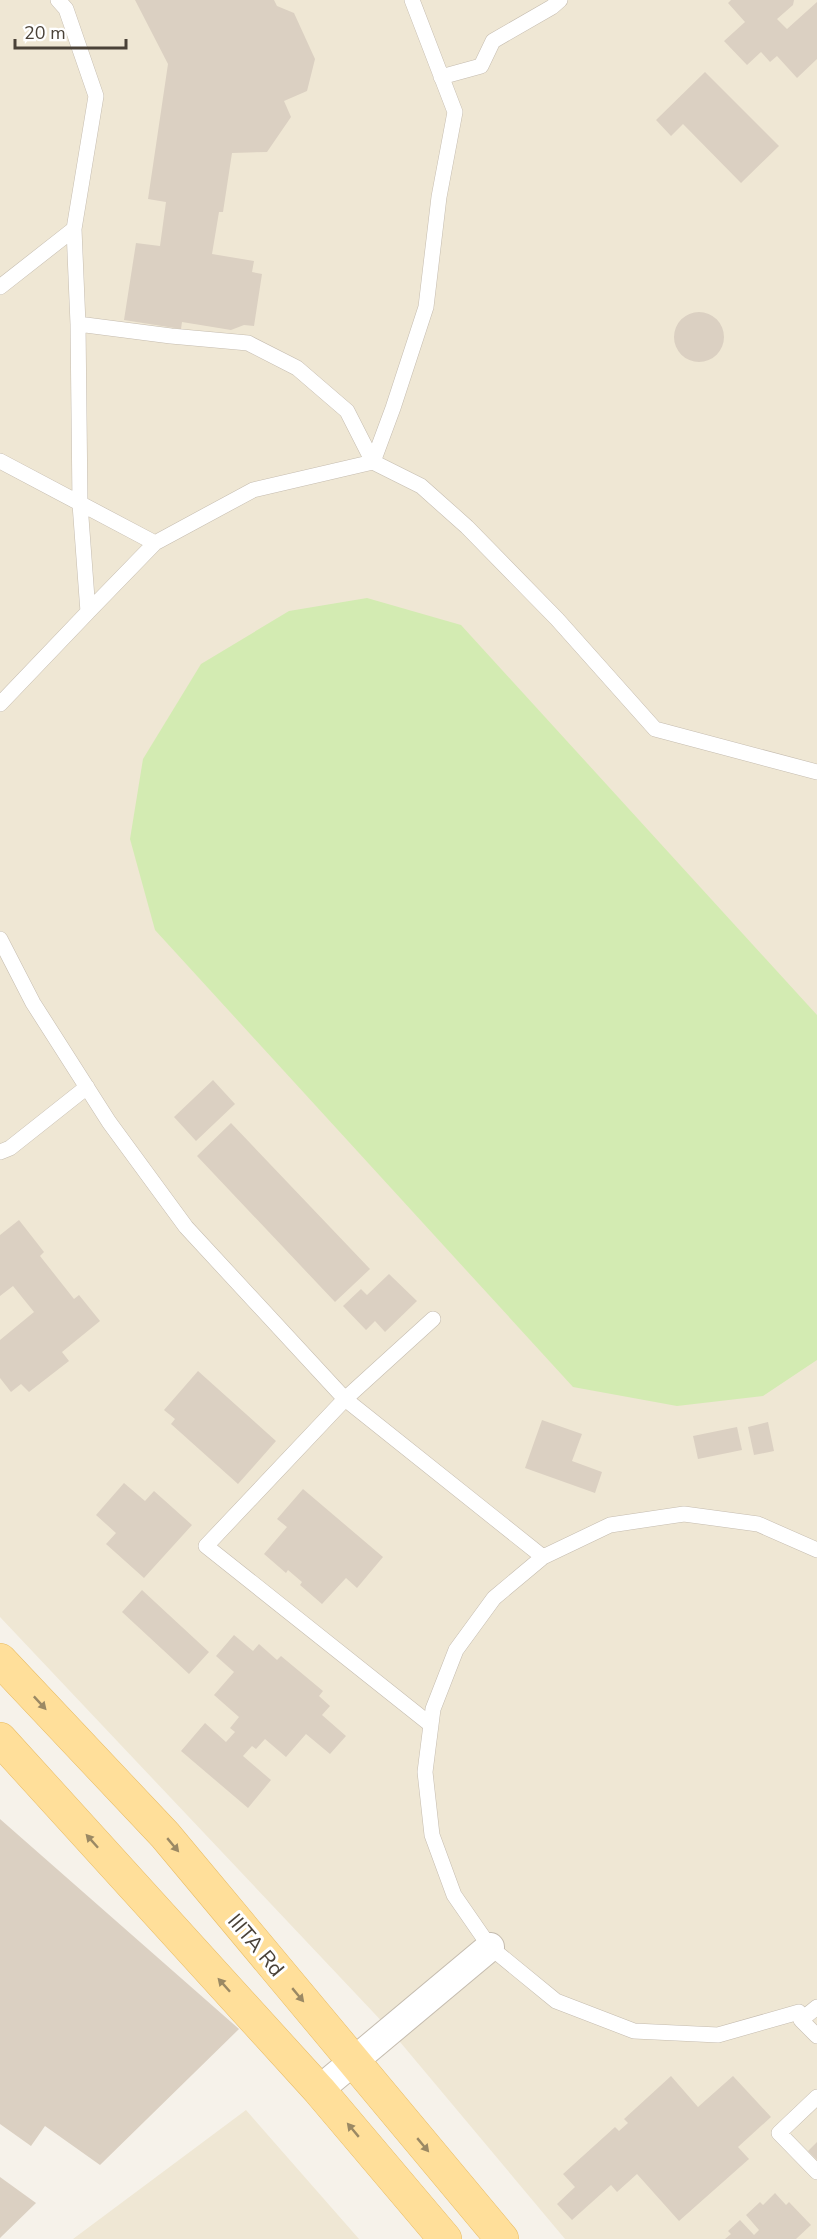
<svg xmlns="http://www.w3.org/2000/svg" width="817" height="2239" viewBox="0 0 817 2239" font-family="'Nunito Sans',sans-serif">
	<rect width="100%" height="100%" fill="#f6f2ea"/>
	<!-- education -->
	<path fill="#efe7d4" d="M0,0H817V2239H565L390,2030L0,1617Z
		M246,2110L359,2239H73Z"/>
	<!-- green -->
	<path fill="#d3ebb2" d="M367,598L461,625L817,1015V1360L763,1396L677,1406L573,1387L155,930L130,839L143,759L201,664L289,611Z"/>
	<!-- building -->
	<path fill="#dbd0c2" d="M135,0H274L277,6L294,13L315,59L307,91L284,101L291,117L267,152L232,153L223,212H219L212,254L254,261L252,272L262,274L254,326L244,325L231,330L182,322L181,329L124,320L136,243L160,246L166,202L148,199L168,64Z
		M731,0H794L793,5L777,19L787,29L817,2V59L797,78L777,56L770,62L761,52L747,65L724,41L745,22L728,3Z
		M705,72L779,146L741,183L683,124L671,136L656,120Z
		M674 337a25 25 0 1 1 50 0a25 25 0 1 1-50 0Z
		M213,1080L235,1104L196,1141L174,1117Z
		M231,1123L370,1269L335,1302L197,1156Z
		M19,1220L44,1252L40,1256L74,1299L79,1295L100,1321L62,1352L69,1361L29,1392L21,1384L11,1392L0,1378V1340L34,1312L13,1286L0,1296V1235Z
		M389,1274L417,1301L385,1332L375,1321L366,1330L343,1306L361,1289L367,1295Z
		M198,1371L276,1441L238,1484L171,1424L175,1419L164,1410Z
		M542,1420L582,1434L572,1461L602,1472L595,1493L525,1468Z
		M768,1422L774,1451L754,1455L748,1427Z
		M737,1427L742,1450L698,1459L693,1436Z
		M124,1483L145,1501L154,1491L192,1525L144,1578L106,1544L116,1533L96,1515Z
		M303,1489L383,1557L357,1588L346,1578L322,1604L300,1585L302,1582L288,1570L286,1573L264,1554L287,1527L277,1519Z
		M142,1590L209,1652L189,1674L122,1612Z
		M234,1635L253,1651L259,1644L277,1660L281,1656L323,1691L319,1696L330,1706L322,1715L346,1736L330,1754L306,1734L286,1757L265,1739L256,1749L252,1746L243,1756L271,1780L248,1808L181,1751L205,1723L226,1742L235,1732L230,1728L239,1717L214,1695L234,1672L216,1656Z
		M0,1819L239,2029L100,2165L45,2126L31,2146L0,2124Z
		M671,2076L698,2107L733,2076L771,2117L738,2147L749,2159L679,2221L637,2174L617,2192L611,2185L572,2220L557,2204L575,2187L563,2174L615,2127L619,2131L628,2123L624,2119Z
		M817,2142V2160L808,2151Z
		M0,2177L36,2203L0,2238Z
		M775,2193L786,2205L789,2202L811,2225L796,2239H725L731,2234L728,2231L740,2220L754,2235L759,2230L746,2215L760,2202L763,2205Z"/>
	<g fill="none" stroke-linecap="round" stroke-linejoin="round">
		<!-- lane casing -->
		<g stroke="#c5bcaf" stroke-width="16">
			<path id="lane" d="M441,77L481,66L493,41L552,7L560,0
				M0,287L74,229L96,96L66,9L58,0
				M78,324L171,336L248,343L297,368L347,411L373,462
				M0,461L155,543
				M373,462L393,408L426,307L439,197L455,112L412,0
				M88,612L155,543L253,490L373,462L421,486L467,527L557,619L655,729L817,772
				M0,704L88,612L80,504L78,324L74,229
				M0,939L33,1003L109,1122L186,1227L345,1399L543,1557
				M0,1152L10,1148L87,1087
				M817,1550L758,1524L684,1514L610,1525L543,1557L494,1598L456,1650L433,1709L425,1772L432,1835L454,1895L490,1947L556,2001L634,2031L718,2035L799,2012L801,2020L817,2007
				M431,1725L206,1546L345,1399L433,1319
				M801,2020L817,2036
				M817,2097L779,2133L817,2172"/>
		</g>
		<!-- street casing -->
		<g stroke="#c5bcaf" stroke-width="30">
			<path id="street" d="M319,2090L490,1947"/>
		</g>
		<!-- primary casing -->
		<g stroke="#e9bd65" stroke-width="34">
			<path id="primary" d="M0,1660L165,1835L502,2239
				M0,1739L319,2090L445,2239"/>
		</g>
		<!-- lane -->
		<use href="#lane" stroke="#fff" stroke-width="15"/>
		<!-- street -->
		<use href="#street" stroke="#fff" stroke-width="28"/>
		<!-- primary -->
		<use href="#primary" stroke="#ffdf9a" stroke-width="33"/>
	</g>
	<!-- one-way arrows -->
	<defs><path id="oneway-solid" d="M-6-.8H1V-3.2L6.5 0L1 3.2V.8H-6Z" transform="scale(1.5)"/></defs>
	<g fill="#9b8964">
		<use href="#oneway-solid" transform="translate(40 1703) rotate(47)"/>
		<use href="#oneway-solid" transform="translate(92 1841) rotate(-132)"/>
		<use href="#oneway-solid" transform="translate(173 1845) rotate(50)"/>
		<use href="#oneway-solid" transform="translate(224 1985) rotate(-132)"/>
		<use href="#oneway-solid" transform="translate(298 1995) rotate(50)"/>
		<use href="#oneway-solid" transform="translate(353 2130) rotate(-130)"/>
		<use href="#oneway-solid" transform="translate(423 2145) rotate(50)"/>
	</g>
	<g text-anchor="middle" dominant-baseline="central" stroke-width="6" stroke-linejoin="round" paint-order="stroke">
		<!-- street labels -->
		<g font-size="21" fill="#4a4238" stroke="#fff">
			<text transform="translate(256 1945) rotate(50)">IIITA Rd</text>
		</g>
	</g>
	<!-- scale -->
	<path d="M15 39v9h111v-9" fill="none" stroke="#4a4238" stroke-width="3"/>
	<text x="24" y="39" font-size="18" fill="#4a4238" stroke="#ffffff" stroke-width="4.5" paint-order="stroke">20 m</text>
</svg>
